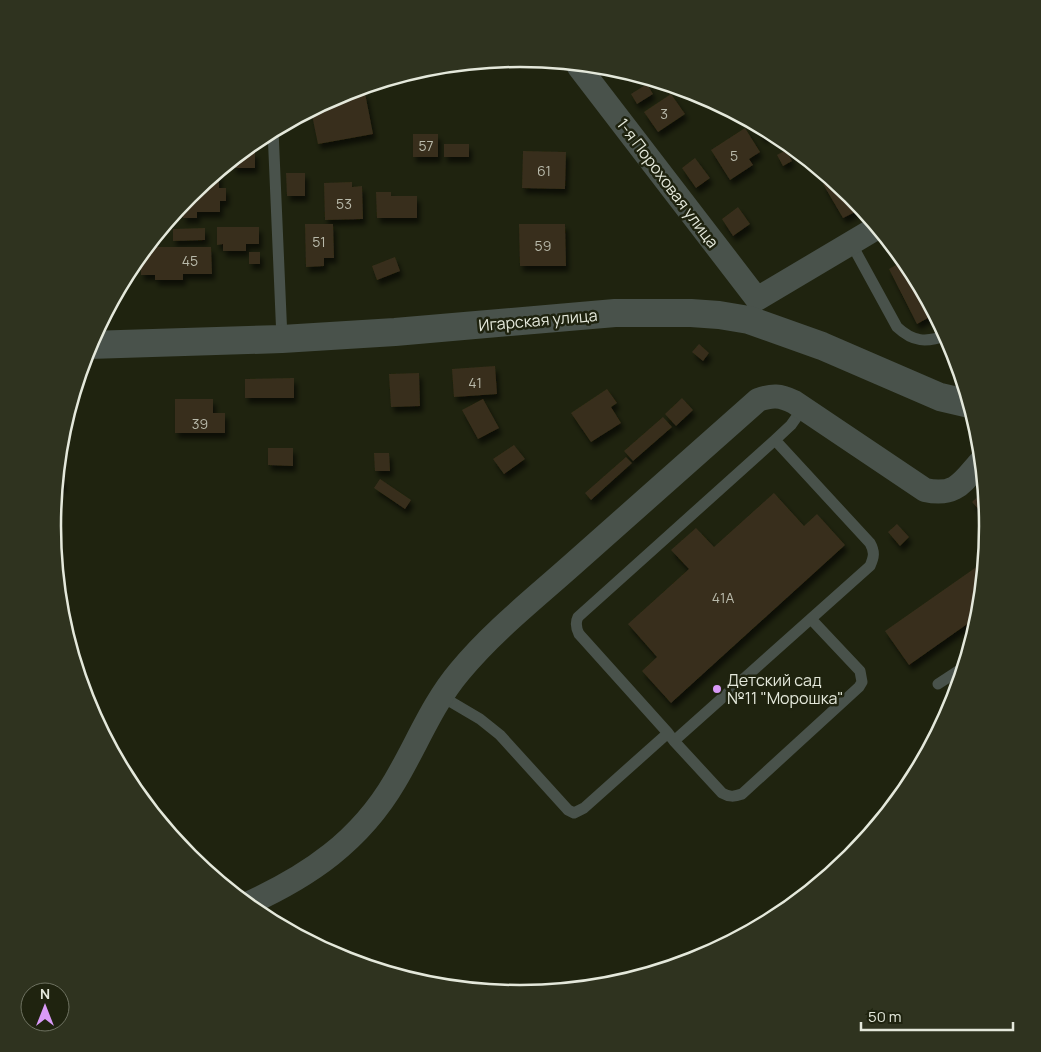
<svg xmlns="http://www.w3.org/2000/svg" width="1041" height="1052" viewBox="0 0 1041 1052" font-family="Manrope,sans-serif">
	<defs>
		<filter id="shadow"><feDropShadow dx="3" dy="5.5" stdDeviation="2.5" flood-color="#0009"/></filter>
	</defs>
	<rect width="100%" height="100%" fill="#1f230f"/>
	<!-- building -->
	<path fill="#382f1b" filter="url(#shadow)" d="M647,84L653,94L637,104L631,94Z
		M365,93L373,134L318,144L311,110L331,99Z
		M671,94L685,114L658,132L644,112Z
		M754,123L772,132L763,138Z
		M745,128L760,152L749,159L753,165L730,180L711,150Z
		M413,134H438V157H413Z
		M444,144H469V157H444Z
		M786,150L792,161L783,166L777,155Z
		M523,151L566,152L565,189L522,188Z
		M242,152H255V168H233V159Z
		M695,158L710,178L696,188L682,168Z
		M219,171V188H226V201H220V212H197V218H183V203L190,195Z
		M286,173H305V196H287Z
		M832,179L852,195L858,203L854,205L857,211L843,218L823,184Z
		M352,182V187L362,186L363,219L325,220L324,183Z
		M376,192H391V196H417V218H377Z
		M738,207L750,224L733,236L722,219Z
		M305,224H333L334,258H324V266L306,267Z
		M519,224H565L566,266H520Z
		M217,227H259V244H246V251H223V244L217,245Z
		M205,228V240L173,241V229Z
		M147,247H211L212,274H183V280H155V275H141V254Z
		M249,252H260V264H249Z
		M395,257L400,271L377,280L372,266Z
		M905,260L910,266L935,314L917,324L889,269Z
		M699,344L709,353L703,361L692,352Z
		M495,366L497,394L454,397L452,369Z
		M419,373L420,406L391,407L389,374Z
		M294,378V398H245V379Z
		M607,389L617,403L611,407L621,423L591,442L571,413Z
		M682,398L693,410L676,426L665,414Z
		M175,399H213V413H225V433H175Z
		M483,399L499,428L478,439L462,410Z
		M663,417L672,427L633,461L624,451Z
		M514,445L525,459L504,474L493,459Z
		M268,448H293V466L268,465Z
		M374,453H389L390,471H375Z
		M626,457L632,463L591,500L585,493Z
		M61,473L63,487L56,488L58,474Z
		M380,479L411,500L405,509L374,488Z
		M985,490L987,512L984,515L972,502Z
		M774,493L804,526L817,514L845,545L671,703L642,671L657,657L628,624L689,569L671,550L696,528L714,547Z
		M897,524L909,537L900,546L888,532Z
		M985,561L980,615L909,665L885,631Z
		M953,705L944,722L939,714Z"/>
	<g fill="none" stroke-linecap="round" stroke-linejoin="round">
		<!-- service -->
		<path stroke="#49524b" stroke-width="11" d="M273,130L282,339
			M851,243L897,327C913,342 926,343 947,335
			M775,440L791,425L803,408
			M938,684L964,667
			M441,696L480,719L500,735L568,810L574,813L584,808L668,733L674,741L870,566C874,557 875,552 870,543L775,440L578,617C575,623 576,628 579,634L668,733
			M674,741L722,793C729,797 734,797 742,794L859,687L862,682L860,671L811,619"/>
		<!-- minor -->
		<path stroke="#49524b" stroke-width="24" d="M579,67L757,299
			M757,299L878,227
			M247,904C309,876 360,841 395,781C417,744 432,704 460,671C492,632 535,598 572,565C634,510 696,455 758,400C772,395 780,395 794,402L925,490C957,497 963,481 982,460"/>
		<!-- tertiary -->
		<path stroke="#49524b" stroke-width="28" d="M89,345L282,339L395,332L615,313H691L719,315L749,320L822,346L940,397L970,404"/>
	</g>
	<!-- markers -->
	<circle fill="#d99af7" stroke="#1f230f" stroke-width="2" cx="717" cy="689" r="5"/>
	<g text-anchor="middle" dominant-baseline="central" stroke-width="5" stroke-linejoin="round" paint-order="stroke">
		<!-- number labels -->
		<g font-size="14" fill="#b9baab">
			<text x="664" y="113">3</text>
			<text x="426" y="145">57</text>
			<text x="734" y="155">5</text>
			<text x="544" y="170">61</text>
			<text x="344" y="203">53</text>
			<text x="319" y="241">51</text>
			<text x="543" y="245">59</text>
			<text x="190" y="260">45</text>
			<text x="475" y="382">41</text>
			<text x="200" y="423">39</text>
			<text x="723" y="597">41А</text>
		</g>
		<!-- street labels -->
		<g font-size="16" fill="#e4e8db" stroke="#1f230f">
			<text transform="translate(668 183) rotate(53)">1-я Пороховая улица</text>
			<text transform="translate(538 320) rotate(-5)">Игарская улица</text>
		</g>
		<!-- poi labels -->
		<g font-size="16" fill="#e4e8db" stroke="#1f230f" text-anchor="start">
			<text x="727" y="680">Детский сад<tspan x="727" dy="18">№11 "Морошка"</tspan></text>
		</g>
	</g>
	<!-- crop -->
	<path d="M0 0H1041V1052H0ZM61 526a459 459 0 1 1 918 0a459 459 0 1 1-918 0Z" fill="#2f331f" fill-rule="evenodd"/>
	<path fill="none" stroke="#e4e8db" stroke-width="2.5" d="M61 526a459 459 0 1 1 918 0a459 459 0 1 1-918 0Z"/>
	<!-- north arrow -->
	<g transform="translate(45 1007)"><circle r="24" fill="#1f230f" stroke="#6e7261"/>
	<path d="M0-4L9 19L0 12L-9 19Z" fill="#d99af7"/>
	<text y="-8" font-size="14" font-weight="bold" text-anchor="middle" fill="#e4e8db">N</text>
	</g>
	<!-- scale -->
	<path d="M861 1022v8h152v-8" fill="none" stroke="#e4e8db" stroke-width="2.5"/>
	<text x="868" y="1022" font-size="15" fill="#e4e8db" stroke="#1f230f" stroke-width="4" paint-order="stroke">50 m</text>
</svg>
